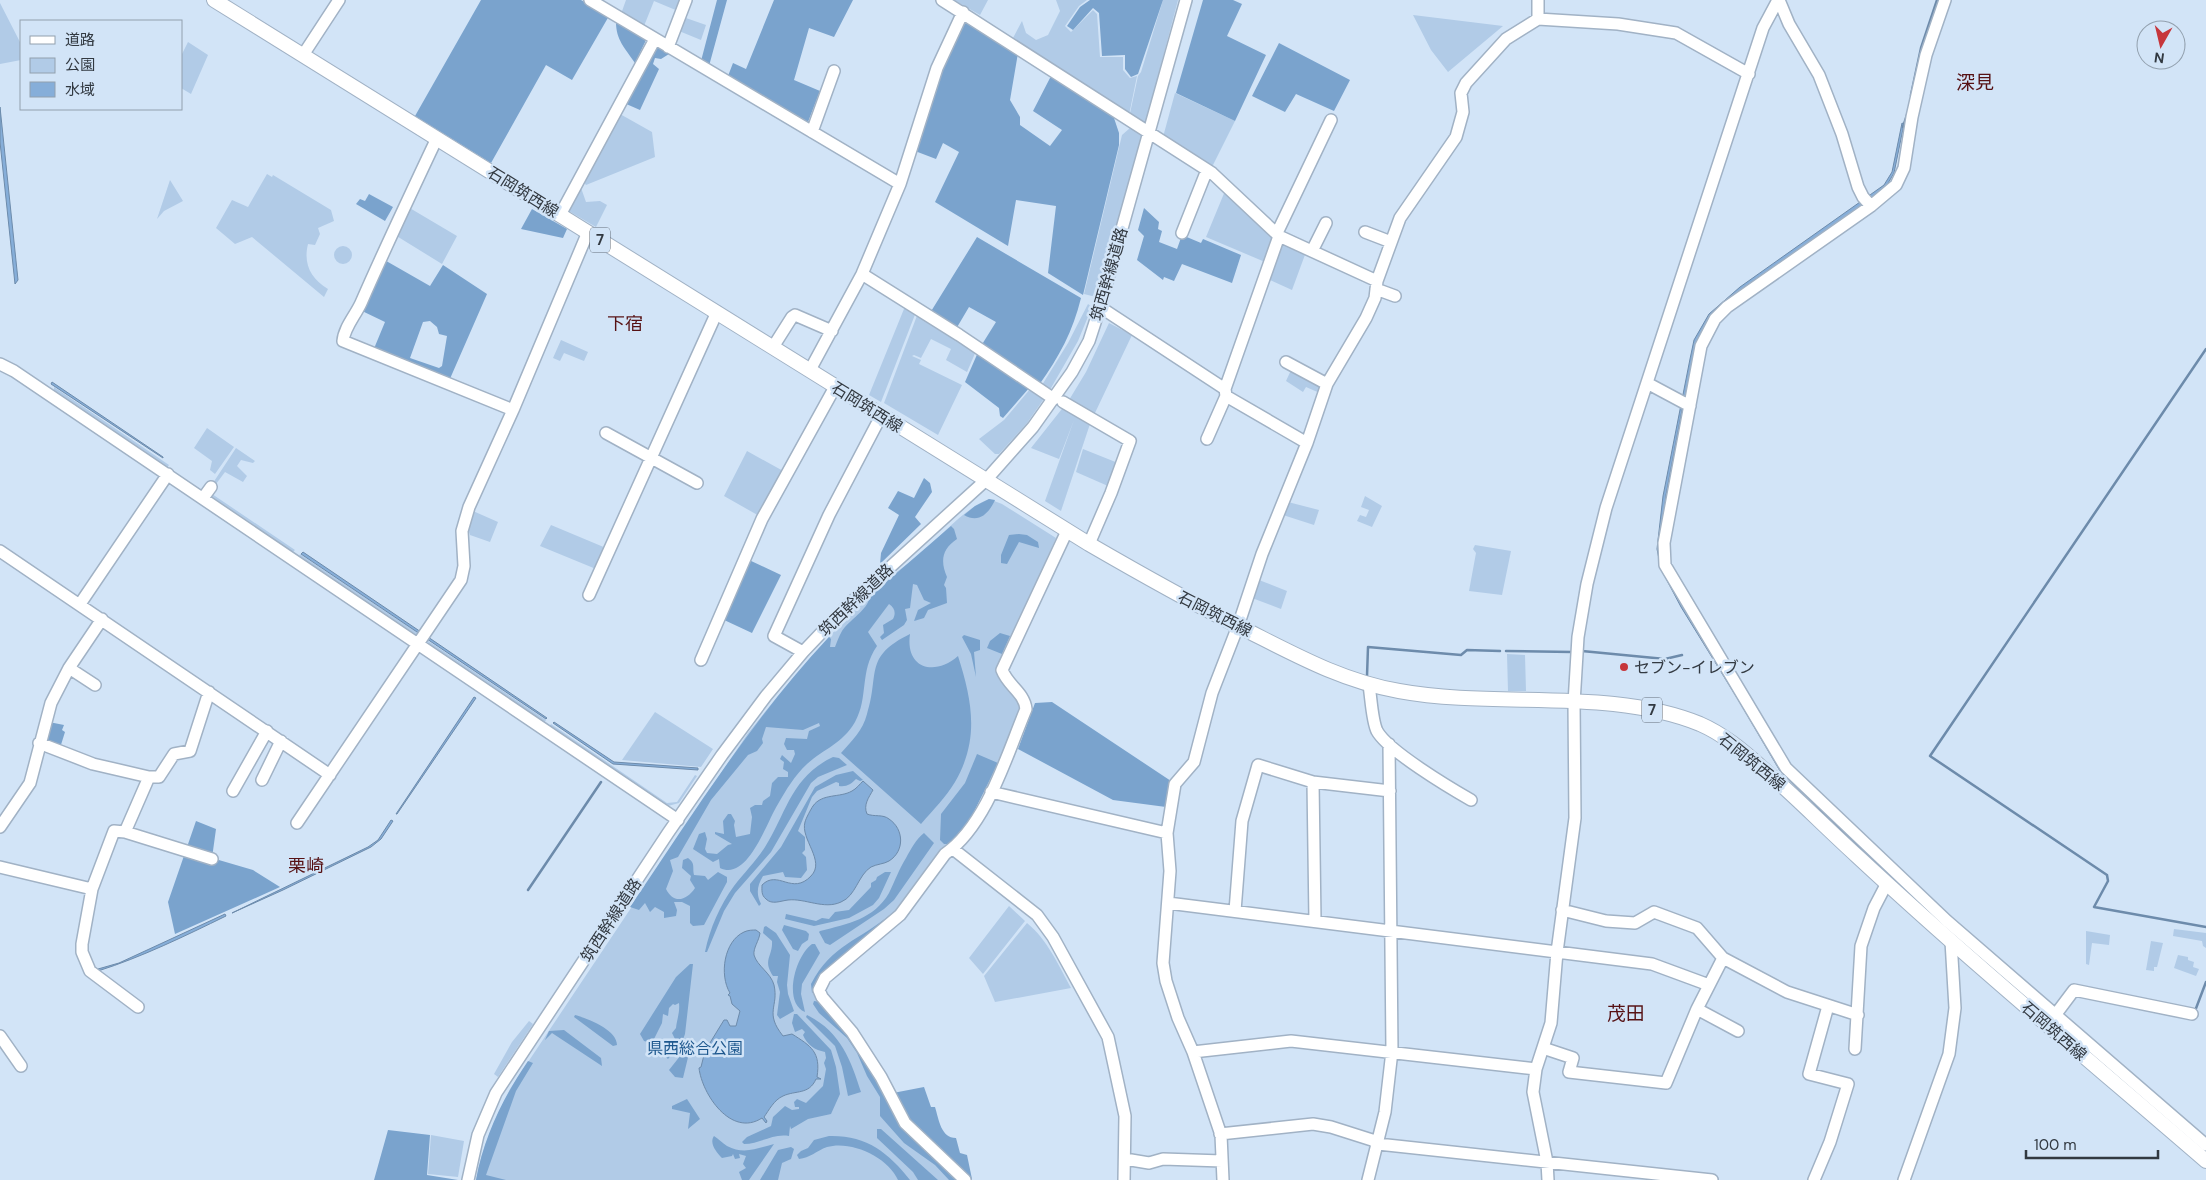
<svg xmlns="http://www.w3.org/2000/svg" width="2206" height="1180" viewBox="0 0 2206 1180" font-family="'DM Sans','Noto Sans JP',sans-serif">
	<rect width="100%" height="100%" fill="#d2e4f7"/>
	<!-- green -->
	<path fill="#b1cbe7" d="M626,0H683L678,11L654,1L644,26L621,14Z
		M954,0H988L980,15Z
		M1056,0H1087L1079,6L1065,26L1071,32L1093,10L1097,14L1100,57H1123V70L1130,78L1137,76L1129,115L1067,76L1038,54L1013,38L1022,21L1026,33L1036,40L1048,35L1060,11Z
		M1163,0H1178L1146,122L1143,124L1129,118L1138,76L1141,72Z
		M0,3L21,44V60L0,64Z
		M1413,15L1503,26L1448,72L1431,50Z
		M683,17L706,25L701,40L679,31Z
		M188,42L208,55L191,94L181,88V56Z
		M1175,93L1235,121L1213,165L1207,166L1163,137Z
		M620,114L652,132L655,157L586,185L582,180Z
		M1130,128L1143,135L1098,294L1092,296L1084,294L1122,135Z
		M267,174L272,177L273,175L331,210L334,221L318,228L320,234L315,245L308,244C303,264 311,279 328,289L324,297L252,237L235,244L216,228L232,200L248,207Z
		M170,180L183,201L164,211L157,219Z
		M580,185L586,202L600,201L607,205L596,227L567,210Z
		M1225,191L1275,235L1265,262L1206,237Z
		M408,207L457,236L442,264L395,235Z
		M1283,241L1306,252L1292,290L1270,280Z
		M334 255a9 9 0 1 1 18 0a9 9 0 1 1-18 0Z
		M906,304L916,312L881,402L869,395Z
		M1088,304L1092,307L1078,341L1051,388L1048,389L1042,385L1068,343Z
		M918,313L976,351L967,372L946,360L951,349L931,339L921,358L914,355L912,356L921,360L919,364L962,385L938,435L884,403Z
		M1109,323L1132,335L1094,415L1069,400L1086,372Z
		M561,340L588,352L584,361L564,353L560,361L553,358Z
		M1292,368L1324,385L1322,394L1306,387L1303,392L1286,381Z
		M54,387L169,465L167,468L54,392Z
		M1031,388L1042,394L1043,400L1027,423L999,454H995L979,439L1004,420Z
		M1065,405L1091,421L1061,511L1045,501L1074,420L1059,459L1031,448Z
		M207,428L234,447L215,474L210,470L212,461L194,448Z
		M236,448L255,461L253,463L241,460L237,466L247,476L243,482L225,472L213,488L211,486Z
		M1083,449L1118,463L1108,486L1076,472Z
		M747,451L785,472L761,517L724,496Z
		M212,494L295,550L292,553L210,496Z
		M1365,496L1382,506L1372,527L1357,521L1360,515L1366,517L1369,510L1361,507Z
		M989,499L1002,504L1056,538L999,666C996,687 1011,684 1020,697C1021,700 1022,706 1023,709L986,789L953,844H947L903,907L815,988L961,1180H476C482,1147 495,1119 510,1089L748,733C793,677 839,620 894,574C904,566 915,559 924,551C944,533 964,509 989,499Z
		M1288,502L1319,510L1314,525L1283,515Z
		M473,511L498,522L490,542L470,535L468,529Z
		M551,525L606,548L596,569L540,546Z
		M1475,545L1511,551L1502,595L1469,591L1476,553L1473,549Z
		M300,554L421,635L419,638L299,557Z
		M1259,580L1287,591L1281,609L1252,598Z
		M427,640L546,720L544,723L425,643Z
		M1507,654L1525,655L1526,691H1508Z
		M655,712L713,749L701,767L622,760Z
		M551,724L667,803L677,802L695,775L697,776L679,803L668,806L549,727Z
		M1009,906L1025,921L983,974L969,958Z
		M1027,923C1047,939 1059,966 1071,988L995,1002L984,976Z
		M2174,929L2206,933V948L2203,946L2202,941L2173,936Z
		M2086,931L2110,935L2109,945L2092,943L2089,965L2086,964Z
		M2151,941L2163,943L2157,967H2154V971L2146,970Z
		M2178,955L2188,957V960L2194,962L2193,967L2199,969L2196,976L2174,968Z
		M529,1021L533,1024L498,1077L494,1074L512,1042Z
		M431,1135L464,1141L458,1177L428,1174Z"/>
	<!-- forest -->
	<path fill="#7aa3cd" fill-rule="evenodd" d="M481,0H581L609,16L572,80L546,65L491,163L415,116Z
		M717,0H727L709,66L701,61Z
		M774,0H853L834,37L809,28L794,80L820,91L808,122L728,76L733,63L746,69Z
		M1090,0H1163L1138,74L1131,77L1125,69V55L1102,56L1099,13L1093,8L1073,30L1067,26L1080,7Z
		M1203,0H1233L1242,4L1227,36L1266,55L1235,121L1176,93Z
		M967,20L1018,53L1010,100L1020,117V125L1050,146L1062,130L1033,111L1050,78L1054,76L1113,115L1119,133V145L1083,295L1048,273L1056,206L1016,200L1008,246L935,202L959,152L943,143L936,159L915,151L941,68L962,23Z
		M616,22L647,38L635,63C625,48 616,40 616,22Z
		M1279,43L1350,80L1334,111L1296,94L1285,112L1252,96Z
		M655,45L669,54L661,59L655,58L653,64L659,69L640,110L624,103Z
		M369,194L393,207L385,221L356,204L360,199L365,201Z
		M1144,208L1159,222L1158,229L1162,231L1159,242L1177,249L1182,235L1201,243L1203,239L1241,255L1232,283L1182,264L1174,281L1164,277L1163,280L1137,260L1144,236L1138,230Z
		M532,209L567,229L563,238L521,229Z
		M977,237L1081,298C1073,331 1059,357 1039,385L981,346L996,322L969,307L956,329L930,313Z
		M381,258L430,286L443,265L487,294L449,381L373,351L385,322L360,310ZM430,321L437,327L439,334L447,336L442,366L439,368L410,358L423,322Z
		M979,350L1030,387L1003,418L1000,416L999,408L965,382Z
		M924,478L930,483L932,492L915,517L921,524L880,564L881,553L899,515L888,508L898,491L914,498Z
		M989,499L995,500C989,513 979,524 964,515L975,506Z
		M951,526L954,529L957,539C942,549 940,561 947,577L944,585L946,588L947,603L928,610L924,618L914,621L918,610L931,603L924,600L917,585L913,584L910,608L905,609L907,620L904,625L882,640L880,637L884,633L883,625L893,619C896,613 895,608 889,604L868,632L877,646C859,672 869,697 855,722C842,744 825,748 807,764C795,775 786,790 778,804C767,821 748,882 720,868L719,859L713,862L693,849L699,834L705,832L707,839L705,849L707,853L717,854L728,845L732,844L715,834V832L724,834L723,821L728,814H731L735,821L734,825L736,837L750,834L752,817L750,808L755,805H762L763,801L770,796L772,783L778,777H788V772L783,769L784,762L780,759L782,755L791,763L795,754L794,750H787L784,744L786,738L807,739L809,731L820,726L819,723L803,730L766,727L762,739L763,743L757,751L748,755L711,800L678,857L670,860L673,871L666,889C674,905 687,900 695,888L690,880L691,876L682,868L683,860L688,858C696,864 692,867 694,875L705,876L708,880L718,872L727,877V882L704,925L693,926L690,923V906L682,902H674L677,910L676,916L664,918V912L655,907L650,912L645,903L639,910L630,907C693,814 752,719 829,637L831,639L830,647H835C837,642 839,636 842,631C848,621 870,608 869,597Z
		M1019,534L1027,535L1038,542L1039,548L1019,542L1007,564L1001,563V555L1009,535Z
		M749,560L781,575L752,633L722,619Z
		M1000,633L1010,636L1002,654L987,648L990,641Z
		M910,634C905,668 934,677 958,656C972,700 980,739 955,782C946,797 933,810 921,824L841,753C852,741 863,730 867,714C880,674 863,657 910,634Z
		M964,635L980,640V650L974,652L976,677L971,654L962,637Z
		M1052,702L1171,781L1166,807L1113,800L1018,749L1035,703Z
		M49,722L64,725L62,730L65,732L60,748L44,740Z
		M977,754L998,763L969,822L953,844H944L940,840L941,814L965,783Z
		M833,757L839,758L847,765L818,777L811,783L771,852L735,893L724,911L707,952H705C710,928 720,905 734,886C744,873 756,861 765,847C787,812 791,777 833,757Z
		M853,771L863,780L860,781L856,779C851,784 847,787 839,786V783L836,782L817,791L812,797L798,831L805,837V850L802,853L806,857L807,870L801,878L785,877L783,872L763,876C757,886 756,894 761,904L759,906L750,891V884L781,847L815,787L836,775Z
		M196,821L216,829L212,858L253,870L280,887L175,934L168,902Z
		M924,833L934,843L894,900L884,909L830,945L825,943L819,932L820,931C848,924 874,919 889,893C895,881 899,869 906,858C911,849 916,839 924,833Z
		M885,872H891L879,898L873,905L849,918L814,926L785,919L786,914L816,921L822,918L829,919L835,912L849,910L871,887V883L876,880L877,877Z
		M914,888L903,907L812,993L811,984C832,944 859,941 891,914C900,907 906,897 914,888Z
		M784,925L806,931L809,934L808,940L802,944L798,951L793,949L782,930Z
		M766,926L776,933L790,955L787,985L788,994L794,1011L780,1019L777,1015L780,992L777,982L778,976H773C762,959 773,957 772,941L763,933L764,927Z
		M812,944H815L820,953L802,984L801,994L805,1012C782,1002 796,955 812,944Z
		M690,964H693L685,1034L682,1042L668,1059L653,1045L656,1043L663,1050L671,1051L675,1039L672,1033L676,1028C677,1019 680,1012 679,1003L675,1005L673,1004L669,1008L668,1016L663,1014L662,1023L652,1043L644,1041L640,1034L676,977Z
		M814,1001L821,1002L853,1038L895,1113L961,1180H949L935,1165L904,1143L880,1116V1097L867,1076L857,1053L847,1038L819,1013L813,1004Z
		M794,1014H797L831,1050L836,1067L840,1094L831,1114L808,1119L791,1129L790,1126L789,1136C773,1133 760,1144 744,1144L742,1142L747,1137L771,1126L773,1117L785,1106L792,1110L799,1109V1107H795L794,1102L797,1099L806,1103L823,1086L826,1069L824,1063L826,1058L825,1052C815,1050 807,1045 803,1035L805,1032L802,1029L795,1032L792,1023Z
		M575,1015C589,1019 617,1030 617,1045L613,1046L574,1017Z
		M807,1015C840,1031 851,1060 861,1092L848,1096L842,1067L835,1046L806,1017Z
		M564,1030L601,1058L602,1066L552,1033L545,1040L549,1031Z
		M692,1041L683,1078L675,1077L669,1070Z
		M528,1061L533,1063L516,1091L486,1175L506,1180H476C484,1136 503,1098 528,1061Z
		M924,1087L931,1107H935C939,1120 941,1138 956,1138L960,1153L967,1155L972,1179L967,1180L906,1122L893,1093Z
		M687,1099L700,1119L688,1129L690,1113L672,1109V1106Z
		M877,1129H881L938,1180H918L913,1172L877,1138Z
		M388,1130L430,1135L427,1175L458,1180H374Z
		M714,1136C719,1139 722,1143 727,1146C744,1155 758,1148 774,1144L749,1180H742L739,1172L746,1168L743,1164L746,1156L739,1154L740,1158L735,1159L733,1154L732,1156L722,1158C716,1152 709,1143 714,1136Z
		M829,1136C866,1135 888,1152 910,1180H898C888,1157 851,1140 827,1147C816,1151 810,1158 799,1159L797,1155L801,1151L808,1148L814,1140Z
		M791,1147L794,1149L791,1159L782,1163L778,1180H760L778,1150Z"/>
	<!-- water -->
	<path fill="#86aed9" stroke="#6d8bab" d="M0,107L18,280L15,284L0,142Z
		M1902,123L1904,124L1894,173L1887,185L1856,210L1743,288L1713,314L1699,336L1683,405L1666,495L1660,555L1758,728L1825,811L1823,813L1780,771L1739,701L1681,607L1661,569L1657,549L1663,496L1690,359L1694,340L1709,314L1740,287L1884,185L1892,172Z
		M52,382L163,457V458L51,384Z
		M303,552L421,632L420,634L301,554Z
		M428,637L547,718L546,719L427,639Z
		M474,697L476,698L397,814H396Z
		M554,722L614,762L698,768V770L613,764L553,723Z
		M863,781L873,790C869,797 863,805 867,814C874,817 883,814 889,819C904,829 905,851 889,861C884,864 877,864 871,867C858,875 856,896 841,902C824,910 805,898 788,900C780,901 772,905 766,899C761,895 762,890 762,885C778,869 792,896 811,876C826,861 800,839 805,822C806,818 811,809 813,806C822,793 840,798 852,791C856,789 860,784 863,781Z
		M391,820L393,821L381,839L371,847L283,890L232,913L368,847L378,840Z
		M225,914L226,916C185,936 142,957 98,971V969L119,963Z
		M756,930L760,933C759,941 753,948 754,955C757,966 771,973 774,985C779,1007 764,1012 783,1036L792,1034C811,1046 821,1052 817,1077L821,1079H816C809,1095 796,1090 783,1096C774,1100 769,1110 764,1117L767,1121L766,1123L762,1118C731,1138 702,1094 699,1068L701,1067L705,1051L724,1020H727L730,1026H736L740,1011L732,1004L730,996L728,995L730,993C719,975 724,941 744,932C748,930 753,930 756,930Z"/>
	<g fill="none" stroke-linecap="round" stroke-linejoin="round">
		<!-- stream -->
		<path stroke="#6d8bab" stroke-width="2.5" d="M1911,95L1921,48L1937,0
			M1903,127L1907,115
			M2206,349L1930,756L2107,875L2108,881L2094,907L2206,927
			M1506,651L1572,652
			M1582,651L1665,659L1682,655
			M1367,676L1368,647L1461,655L1467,650L1500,651
			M1821,810L1890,875
			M528,890L601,782
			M2195,1011L2206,982"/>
		<!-- minor casing -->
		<g stroke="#a1b2c5" stroke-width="14">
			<path id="minor" d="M590,0L900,184
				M942,0L1212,173L1279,236L1377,281
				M1779,0L1789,24L1819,75L1842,134L1858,187L1863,197L1871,206
				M1945,0L1926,55L1912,117L1904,168L1896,185L1871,206L1727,307L1715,319L1701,346L1664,543L1665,565L1786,768L1947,921L2206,1145
				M1538,19V0
				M668,47L686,0
				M303,55L339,0
				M812,132L834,71
				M437,138C411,193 385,248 361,303C355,316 344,328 343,341L513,410
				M560,215L655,39
				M1365,232L1391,242
				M1182,233L1207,170
				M1277,233L1331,120
				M1279,236L1225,389L1226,396L1307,443
				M1312,251L1326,223
				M862,274L959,335L1054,399
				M1376,289L1395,296
				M1100,307L1225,389
				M773,347L792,317L795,315L832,331
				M1286,362L1327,384
				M0,364L14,371L678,820
				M810,370L862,274L900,184L937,68L963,12
				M1647,383L1690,406
				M1063,402L1130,441L1111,493L1089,544
				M606,433L697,483
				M1207,439L1226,396
				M203,498L211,487
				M0,551L330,775
				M589,595L717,312
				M80,604L168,474
				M803,652L774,636L829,515L881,416
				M701,660L762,519L835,387
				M69,668L95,685
				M1369,685C1371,697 1372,721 1377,731C1388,751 1450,788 1471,800
				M39,743L93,764L149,777H159L174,754L190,751L209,692
				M262,780L281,741
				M1313,782L1315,921
				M233,791L267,731
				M991,792L1167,833
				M297,823L461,580L464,566L462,531L469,507L513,410L588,232
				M0,827L30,783L51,703L69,668L102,619
				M125,832L212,859
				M953,849L1037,915L1053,937L1108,1037L1125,1116L1124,1180
				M0,867L92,889
				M1168,903L1652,964L1709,985
				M1562,910L1606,921L1635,923L1654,912L1697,928L1723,958L1787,992L1858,1015
				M1235,911L1242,821L1258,765L1313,782L1390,791
				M138,1007L90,971L82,952V944L92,889L114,831L125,832L149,777
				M1697,1009L1738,1031
				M2050,1022L2074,990L2192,1014
				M0,1036L21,1066
				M1543,1048L1573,1058L1569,1072L1666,1083L1697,1009L1723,958
				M1855,1049L1861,946L1874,908L1887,883
				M1193,1052L1291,1041L1536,1069
				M1220,1134L1313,1124L1331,1127L1372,1140L1378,1144L1712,1180
				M1125,1159L1149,1163L1163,1159L1222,1161
				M468,1180L478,1135L496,1093L668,833L722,755L766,696L803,652L844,609L986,480L1033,427L1072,372L1089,341L1100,307L1186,0
				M965,1180L905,1123L881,1077L852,1032L822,997L819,990L825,978L900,915L945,854C987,825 1007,754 1026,709C1024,692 1008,686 1002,670L1067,531
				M1223,1180L1221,1135L1193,1052L1178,1018L1166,981L1163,963L1170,871L1167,833L1175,784L1194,762L1212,693L1238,626L1262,554L1307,443L1327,384L1366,318L1375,298L1377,281L1400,218L1456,137L1463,112L1461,93L1466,83L1506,39L1538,19L1618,24L1676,33L1749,74
				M1368,1180L1385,1112L1392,1051L1389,744
				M1548,1180L1547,1162L1533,1092L1536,1069L1551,1023L1557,952L1575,818L1574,703L1578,637L1587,584L1606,508L1763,28L1778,0
				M1814,1180L1830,1142L1848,1084L1809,1074L1828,1006
				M1904,1180L1949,1054L1955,1008L1951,941"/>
		</g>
		<!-- major casing -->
		<g stroke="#a1b2c5" stroke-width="16">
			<path id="major" d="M214,0L1089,544C1139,573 1189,601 1240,627C1292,653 1341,681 1399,691C1496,709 1609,687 1700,724C1723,734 1742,750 1760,766C1793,794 1824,826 1857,856C1970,961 2089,1060 2206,1161"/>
		</g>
		<!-- minor -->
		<use href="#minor" stroke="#fff" stroke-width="11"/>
		<!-- major -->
		<use href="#major" stroke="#fff" stroke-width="14"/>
	</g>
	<!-- markers -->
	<circle fill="#c6363b" stroke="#d2e4f7" stroke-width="2" cx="1624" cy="667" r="5"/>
	<g text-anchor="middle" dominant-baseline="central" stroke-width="5" stroke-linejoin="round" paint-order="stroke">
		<!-- shield labels -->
		<g fill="#d2e4f7" stroke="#626c78" stroke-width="1">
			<rect x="590" y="227.5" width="20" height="25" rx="4"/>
			<rect x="1642" y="697.5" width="20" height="25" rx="4"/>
		</g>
		<g font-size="15" font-weight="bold" fill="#323941">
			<text x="600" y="240">7</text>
			<text x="1652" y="710">7</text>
		</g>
		<!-- street labels -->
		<g font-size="16" fill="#323941" stroke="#d2e4f7">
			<text transform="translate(523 192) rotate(32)">石岡筑西線</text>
			<text transform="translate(1109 274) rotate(-74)">筑西幹線道路</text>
			<text transform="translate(867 407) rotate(32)">石岡筑西線</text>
			<text transform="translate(856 600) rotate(-44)">筑西幹線道路</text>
			<text transform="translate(1215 614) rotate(27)">石岡筑西線</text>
			<text transform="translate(1752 762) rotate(39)">石岡筑西線</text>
			<text transform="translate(611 920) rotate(-57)">筑西幹線道路</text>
			<text transform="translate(2054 1031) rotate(41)">石岡筑西線</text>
		</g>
		<!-- poi labels -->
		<g font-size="16" fill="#323941" stroke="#d2e4f7" text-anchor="start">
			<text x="1634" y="667">セブン-イレブン</text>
		</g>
		<!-- park labels -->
		<g font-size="16" fill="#1e588e" stroke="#d2e4f7">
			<text x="695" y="1048">県西総合公園</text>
		</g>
		<!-- neighbourhood labels -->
		<g font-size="18" fill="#561114" stroke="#d2e4f7">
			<text x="625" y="324">下宿</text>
			<text x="306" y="866">栗崎</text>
		</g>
		<!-- quarter labels -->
		<g font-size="19" fill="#561114" stroke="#d2e4f7">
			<text x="1975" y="82">深見</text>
			<text x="1626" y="1013">茂田</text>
		</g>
	</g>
	<!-- legend -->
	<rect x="20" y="20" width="162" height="90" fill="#d2e4f7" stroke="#92a0ae"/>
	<rect x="30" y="36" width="25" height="8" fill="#ffffff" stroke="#92a0ae"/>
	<text x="65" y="45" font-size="15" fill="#323941">道路</text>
	<rect x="30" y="58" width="25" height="15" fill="#b1cbe7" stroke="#92a0ae"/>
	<text x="65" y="70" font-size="15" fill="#323941">公園</text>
	<rect x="30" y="82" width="25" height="15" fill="#86aed9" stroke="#92a0ae"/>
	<text x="65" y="95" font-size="15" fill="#323941">水域</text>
	<!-- north arrow -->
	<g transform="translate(2161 45) rotate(188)"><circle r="24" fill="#d2e4f7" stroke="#92a0ae"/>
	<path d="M0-4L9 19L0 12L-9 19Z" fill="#c6363b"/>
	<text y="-8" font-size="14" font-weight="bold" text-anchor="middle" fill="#323941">N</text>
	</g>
	<!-- scale -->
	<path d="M2026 1150v8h132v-8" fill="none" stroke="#323941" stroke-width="2.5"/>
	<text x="2034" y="1150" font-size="15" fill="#323941" stroke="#d2e4f7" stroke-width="4" paint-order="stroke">100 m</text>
</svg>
